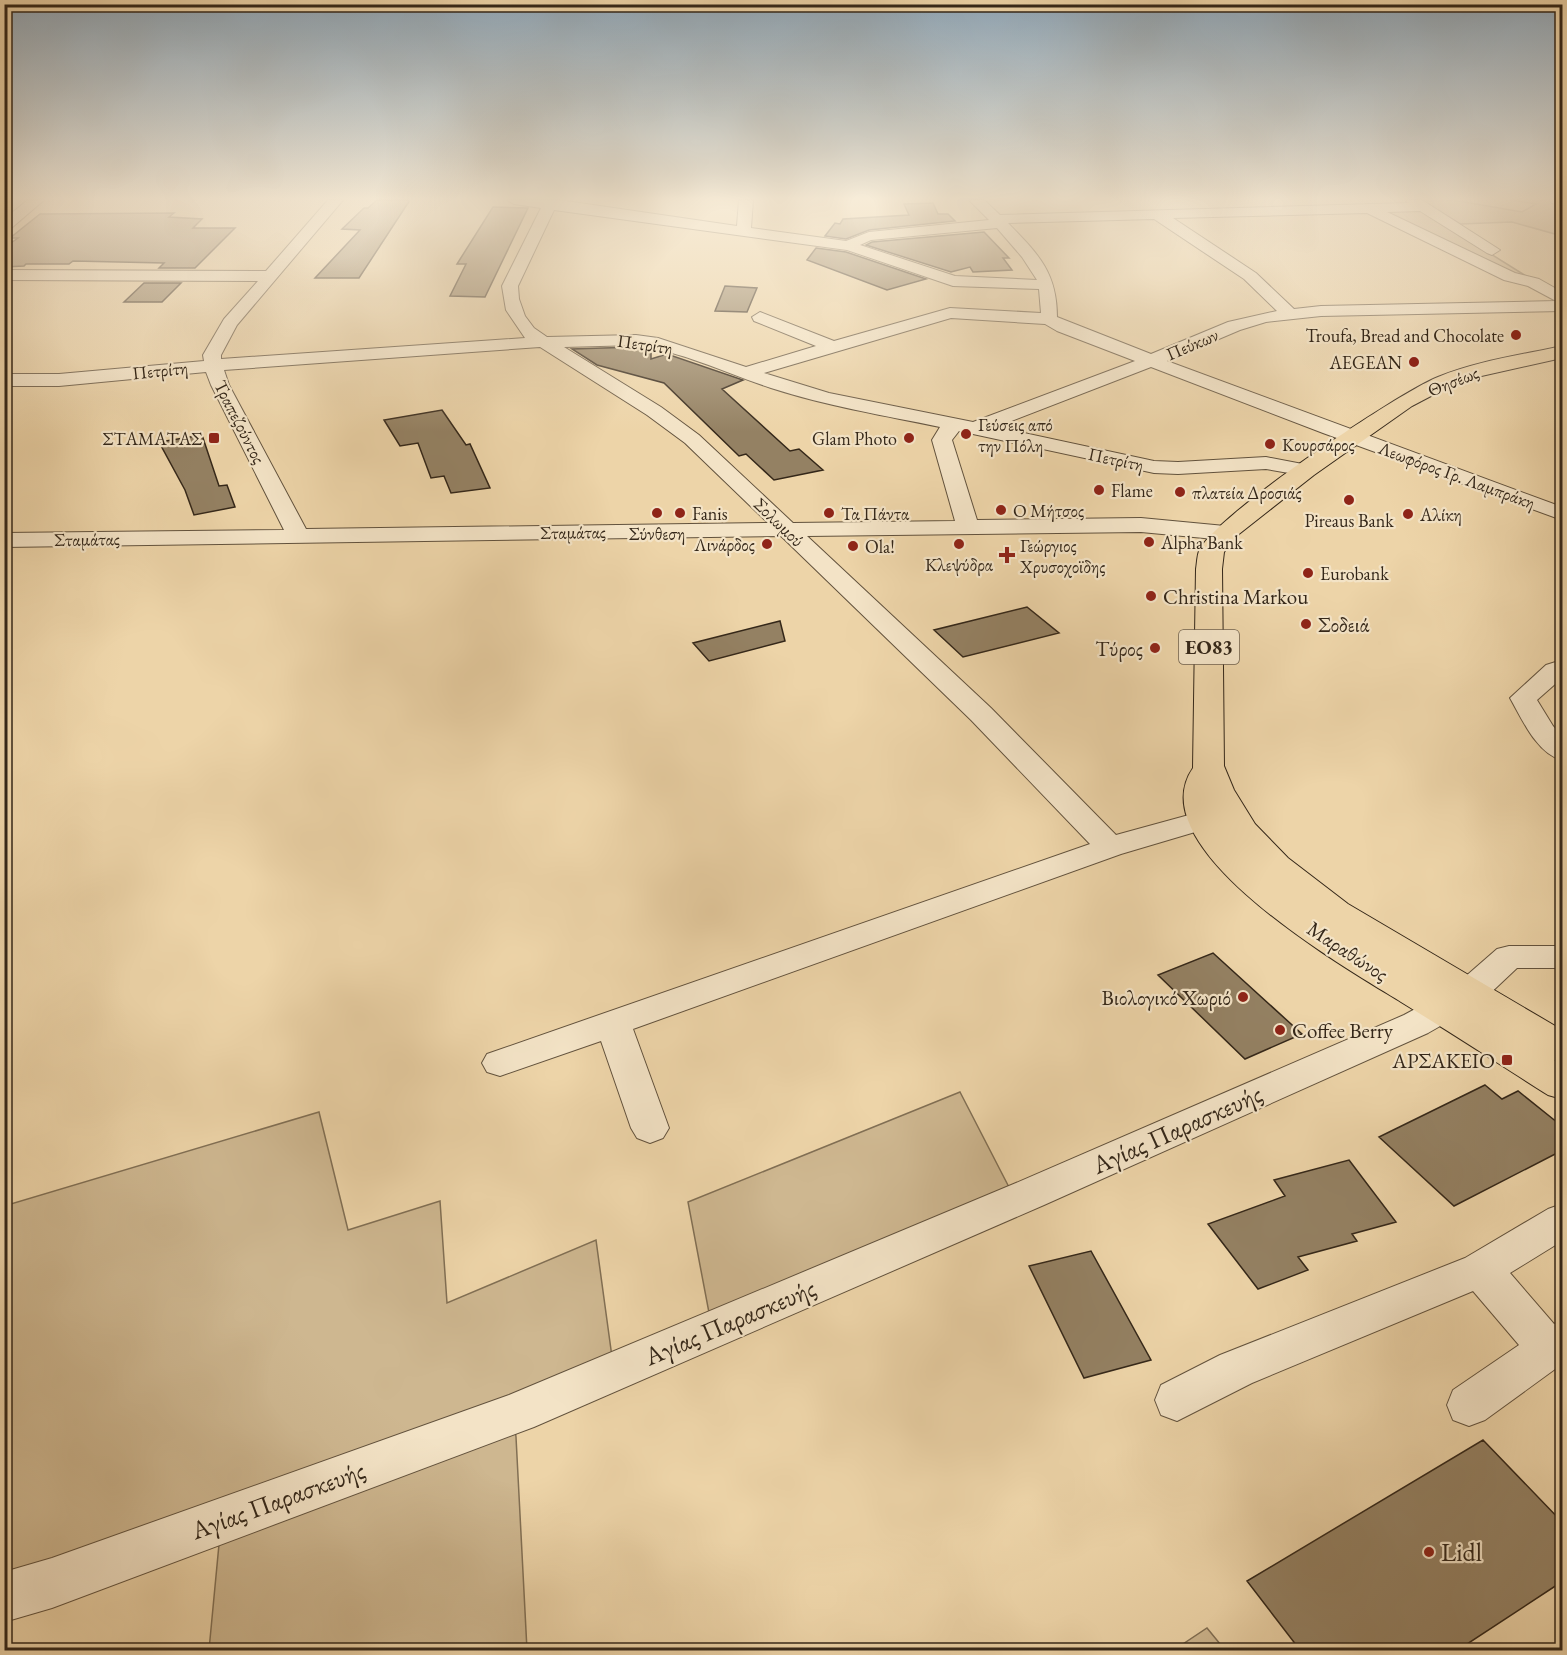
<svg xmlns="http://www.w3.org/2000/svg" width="1567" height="1655" viewBox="0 0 1567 1655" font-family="'EB Garamond',serif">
	<rect width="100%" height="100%" fill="#edd4a8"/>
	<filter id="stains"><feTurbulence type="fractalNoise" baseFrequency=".00333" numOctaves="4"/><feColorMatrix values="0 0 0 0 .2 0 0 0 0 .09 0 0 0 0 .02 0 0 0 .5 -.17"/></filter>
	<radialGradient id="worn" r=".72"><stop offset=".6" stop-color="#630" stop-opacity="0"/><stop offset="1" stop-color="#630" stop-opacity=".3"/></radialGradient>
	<!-- green -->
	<path fill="#ceb790" stroke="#816f54" stroke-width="1.5" d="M1453,200L1522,212L1536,204L1511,200H1562V236L1512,222L1460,224L1423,201Z
		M1419,209L1526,276L1518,277L1380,210Z
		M960,1092L1012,1193L710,1318L688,1202Z
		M319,1112L348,1230L440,1201L447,1303L596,1240L612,1357L511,1399L516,1437L527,1650H209L223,1502L5,1578L4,1206Z
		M1207,1628L1225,1650H1174Z"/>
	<!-- building -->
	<path fill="#948163" stroke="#342719" stroke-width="1.5" d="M377,200H410L359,278H315L360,230L342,229L364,208H368Z
		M933,203L938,214H948L955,221L869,230L846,239L825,236L835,223L840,224L843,219L909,215L904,204Z
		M493,207L528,208L485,297L450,296L466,264H457Z
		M174,213L169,217L202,219L193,228H235L195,268H159L164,263L73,261L69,264H26L24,266L4,267V248L18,238H10L40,214Z
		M984,232L1009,258H1003L1012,270L973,272L970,267L951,272L866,245L872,242Z
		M816,248L846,252L926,279L887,290L807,260Z
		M144,283H181L162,302H124Z
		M725,286L757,288L747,312L715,311Z
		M636,347L651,350V359L667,354L743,380L722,389L790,451L799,449L823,470L774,480L746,454L739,456L664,383L597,365L572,349Z
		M442,410L466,445L470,444L490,488L451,493L444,476L431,478L418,443L400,446L384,420Z
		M202,435L219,486L227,485L235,507L194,515L185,490L159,442Z
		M1027,607L1059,633L963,657L934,630Z
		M780,621L785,641L709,661L693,643Z
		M1213,953L1302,1034L1245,1059L1158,975Z
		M1485,1085L1502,1099L1518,1091L1563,1127V1150L1454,1206L1379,1137Z
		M1349,1160L1396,1222L1352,1234L1357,1241L1298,1257L1308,1270L1258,1289L1208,1224L1285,1196L1274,1180Z
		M1091,1251L1151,1360L1084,1378L1029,1266Z
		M1483,1440L1563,1523V1581L1458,1650H1300L1247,1581Z"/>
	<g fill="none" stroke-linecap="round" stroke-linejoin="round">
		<!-- minor casing -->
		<g stroke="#62523d" stroke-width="2">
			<path id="minor" d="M28,200H44L9,230L4,231V219Z
				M328,200H343L237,325L221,355V359L525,338L506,310L502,286L541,208L514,204L507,200H559L737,226L739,200H753L751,228L846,241L869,232L989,220L969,200H984L1000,215L1408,203L1405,200H1422L1500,250L1492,255L1487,253L1420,211L1387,212L1515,273L1539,279L1562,292V311L1321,316L1266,322L1240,330L1167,361L1562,507V520L1323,433L1151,367L996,427L1154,461L1178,462L1266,457L1313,466L1316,470L1313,474L1306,476L1266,469L1178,474L1154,473L959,431L952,440L977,520L1141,518L1225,526L1233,528L1236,533L1233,538L1225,540L1141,532L807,536L991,708L1116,835L1229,804L1239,807L1244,813L1239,819L1121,854L633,1029L669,1128L663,1138L650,1143L637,1138L631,1128L601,1041L500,1076L487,1072L482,1063L487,1054L1090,844L971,720L781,536L4,547V533L284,530L211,385L206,372L59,386H4V374H59L204,361L203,355L224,319L258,281L4,280V270L266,271ZM554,210L847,250L953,286L1039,289L1041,313L950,308L834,341L760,312L752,317L754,321L816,346L746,367L658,338L636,335L547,337L534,328L525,316L519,299L518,286ZM1367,213L1504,280L1528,286L1556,301L1321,306L1294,309L1256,273L1173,218ZM1154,219L1244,279L1277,311L1228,322L1151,354L1057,317C1057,272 1038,254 1008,223ZM997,228L1022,257L1037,280L955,276L860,245L871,240ZM951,318L1045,324L1057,331L1135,361L973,422L829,393L764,373ZM636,345C683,352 726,373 771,388C826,406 883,415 940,427L932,440L955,521L793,523L699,435L661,407L564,347ZM540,347L647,415L685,443L768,523L306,529L229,385L224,370Z
				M1550,200H1562V205L1552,203Z
				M1562,660V678L1537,700L1553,726L1562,736V760C1537,754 1522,719 1510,698L1546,665Z
				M1509,946H1562V968H1517L1482,1001L1470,1017L1449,1021L1428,1033L1044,1205L534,1427L52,1608L4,1622V1572L52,1558L509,1395L1016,1183L1404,1015L1430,1001L1448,997L1458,983L1497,949Z
				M1562,1204V1241L1510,1273L1554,1324L1562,1321V1364L1485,1420L1469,1426L1453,1420L1447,1405L1453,1390L1519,1345L1473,1291L1252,1383L1177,1421L1161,1415L1155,1400L1161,1385L1220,1355L1465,1258L1548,1209Z"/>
		</g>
		<!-- major casing -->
		<g stroke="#342719" stroke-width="2">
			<path id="major" d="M1562,346V358L1477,377L1450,386L1412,406L1314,475L1239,534L1224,552L1222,569L1224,766L1234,790L1255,824L1288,858L1348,904L1562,1030V1062L1554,1060L1562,1065V1099L1548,1095C1499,1064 1450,1032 1401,1002C1348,969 1137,849 1193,768L1196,569C1197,563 1197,556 1199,551C1214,516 1398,393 1438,377C1477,361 1521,355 1562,346Z"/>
		</g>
		<!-- minor -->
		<use href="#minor" fill="#f3e3c6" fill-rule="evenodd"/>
		<!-- major -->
		<use href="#major" fill="#edd4a8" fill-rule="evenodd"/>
	</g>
	<!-- sky -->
	<linearGradient id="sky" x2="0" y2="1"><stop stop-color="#91a9bb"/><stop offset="0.46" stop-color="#f7ecd8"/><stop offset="1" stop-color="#f7ecd8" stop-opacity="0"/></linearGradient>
	<rect width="1567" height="432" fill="url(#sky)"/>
	<!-- markers -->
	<g fill="#8f2418" stroke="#f3e3c6" stroke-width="2">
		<circle cx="1516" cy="335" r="6"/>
		<circle cx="1414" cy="362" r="6"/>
		<circle cx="966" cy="434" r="6"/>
		<rect x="208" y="432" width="12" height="12" rx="3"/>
		<circle cx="909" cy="438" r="6"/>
		<circle cx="1270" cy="444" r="6"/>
		<circle cx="1099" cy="490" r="6"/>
		<circle cx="1180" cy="492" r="6"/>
		<circle cx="1349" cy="500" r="6"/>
		<circle cx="1001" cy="510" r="6"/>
		<circle cx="657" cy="513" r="6"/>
		<circle cx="680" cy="513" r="6"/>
		<circle cx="829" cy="513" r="6"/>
		<circle cx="1408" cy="514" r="6"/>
		<circle cx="1149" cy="542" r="6"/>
		<circle cx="767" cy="544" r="6"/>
		<circle cx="959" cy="544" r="6"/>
		<circle cx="853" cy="546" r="6"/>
		<path d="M1004 546h6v6h6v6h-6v6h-6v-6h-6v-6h6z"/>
		<circle cx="1308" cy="573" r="6"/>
		<circle cx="1151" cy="596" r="6"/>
		<circle cx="1306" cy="624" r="6"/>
		<circle cx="1155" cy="648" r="6"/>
		<circle cx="1243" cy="997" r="6"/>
		<circle cx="1280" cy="1030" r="6"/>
		<rect x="1501" y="1054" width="12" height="12" rx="3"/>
		<circle cx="1429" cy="1552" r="6"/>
	</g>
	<g text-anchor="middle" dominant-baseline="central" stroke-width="4.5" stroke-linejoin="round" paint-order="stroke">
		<!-- far-poi labels -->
		<g font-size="18" fill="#342719" stroke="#f3e3c6" text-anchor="start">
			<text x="1504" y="335" text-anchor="end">Troufa, Bread and Chocolate</text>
			<text x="1402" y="362" text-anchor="end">AEGEAN</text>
			<text x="978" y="424">Γεύσεις από<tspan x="978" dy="21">την Πόλη</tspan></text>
			<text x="202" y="438" text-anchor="end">ΣΤΑΜΑΤΑΣ</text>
			<text x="897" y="438" text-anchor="end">Glam Photo</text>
			<text x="1282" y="444">Κουρσάρος</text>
			<text x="1111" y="490">Flame</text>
			<text x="1192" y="492">πλατεία Δροσιάς</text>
			<text x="1013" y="510">Ο Μήτσος</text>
			<text x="692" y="513">Fanis</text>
			<text x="841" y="513">Τα Πάντα</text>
			<text x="1420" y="514">Αλίκη</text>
			<text x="1349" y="520" text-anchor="middle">Pireaus Bank</text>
			<text x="657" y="533" text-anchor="middle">Σύνθεση</text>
			<text x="1161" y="542">Alpha Bank</text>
			<text x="755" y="544" text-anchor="end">Λινάρδος</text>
			<text x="1020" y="545">Γεώργιος<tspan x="1020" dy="21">Χρυσοχοϊδης</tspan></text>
			<text x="865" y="546">Ola!</text>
			<text x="959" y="564" text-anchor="middle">Κλεψύδρα</text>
			<text x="1320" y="573">Eurobank</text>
		</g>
		<!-- far-street labels -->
		<g font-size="18" fill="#342719" stroke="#f3e3c6">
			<text transform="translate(645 344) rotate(8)">Πετρίτη</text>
			<text transform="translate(1192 344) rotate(-23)">Πεύκων</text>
			<text transform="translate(160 370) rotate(-6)">Πετρίτη</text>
			<text transform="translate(1453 381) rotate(-22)">Θησέως</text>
			<text transform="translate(240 422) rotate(63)">Τραπεζούντος</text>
			<text transform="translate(1116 459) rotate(12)">Πετρίτη</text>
			<text transform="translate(1457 475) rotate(20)">Λεωφόρος Γρ. Λαμπράκη</text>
			<text transform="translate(779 522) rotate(44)">Σολωμού</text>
			<text transform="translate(573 532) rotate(-1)">Σταμάτας</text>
			<text transform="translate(87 539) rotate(-1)">Σταμάτας</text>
		</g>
		<!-- shield labels -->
		<rect fill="#f3e3c6" stroke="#6d5f4d" stroke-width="1.5" x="1179" y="630" width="60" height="34" rx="4.5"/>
		<g font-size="20" font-weight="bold" fill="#342719">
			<text x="1209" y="647">ΕΟ83</text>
		</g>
		<!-- poi labels -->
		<g font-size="21" fill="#342719" stroke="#f3e3c6" text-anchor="start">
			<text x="1163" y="596">Christina Markou</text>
			<text x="1318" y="624">Σοδειά</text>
			<text x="1143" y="648" text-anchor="end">Τύρος</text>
			<text x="1231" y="997" text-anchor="end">Βιολογικό Χωριό</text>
			<text x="1292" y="1030">Coffee Berry</text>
			<text x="1495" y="1060" text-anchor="end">ΑΡΣΑΚΕΙΟ</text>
		</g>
		<!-- street labels -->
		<g font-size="21" fill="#342719" stroke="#f3e3c6">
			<text transform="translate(1348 951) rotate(33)">Μαραθώνος</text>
		</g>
		<!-- near-street labels -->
		<g font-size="26" fill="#342719" stroke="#f3e3c6">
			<text transform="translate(1177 1129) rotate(-24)">Αγίας Παρασκευής</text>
			<text transform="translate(730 1322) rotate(-23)">Αγίας Παρασκευής</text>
			<text transform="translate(278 1500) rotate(-20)">Αγίας Παρασκευής</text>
		</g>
		<!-- near-poi labels -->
		<g font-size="26" fill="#342719" stroke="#f3e3c6" text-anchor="start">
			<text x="1441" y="1552">Lidl</text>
		</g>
	</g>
	<!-- margin -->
	<rect width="1567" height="1655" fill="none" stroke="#edd4a8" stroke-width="24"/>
	<rect x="6" y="6" width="1555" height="1643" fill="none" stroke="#342719" stroke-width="3"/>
	<rect x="12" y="12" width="1543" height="1631" fill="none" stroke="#342719" stroke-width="1.5"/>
	<rect width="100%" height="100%" filter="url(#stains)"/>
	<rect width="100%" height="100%" fill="url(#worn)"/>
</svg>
